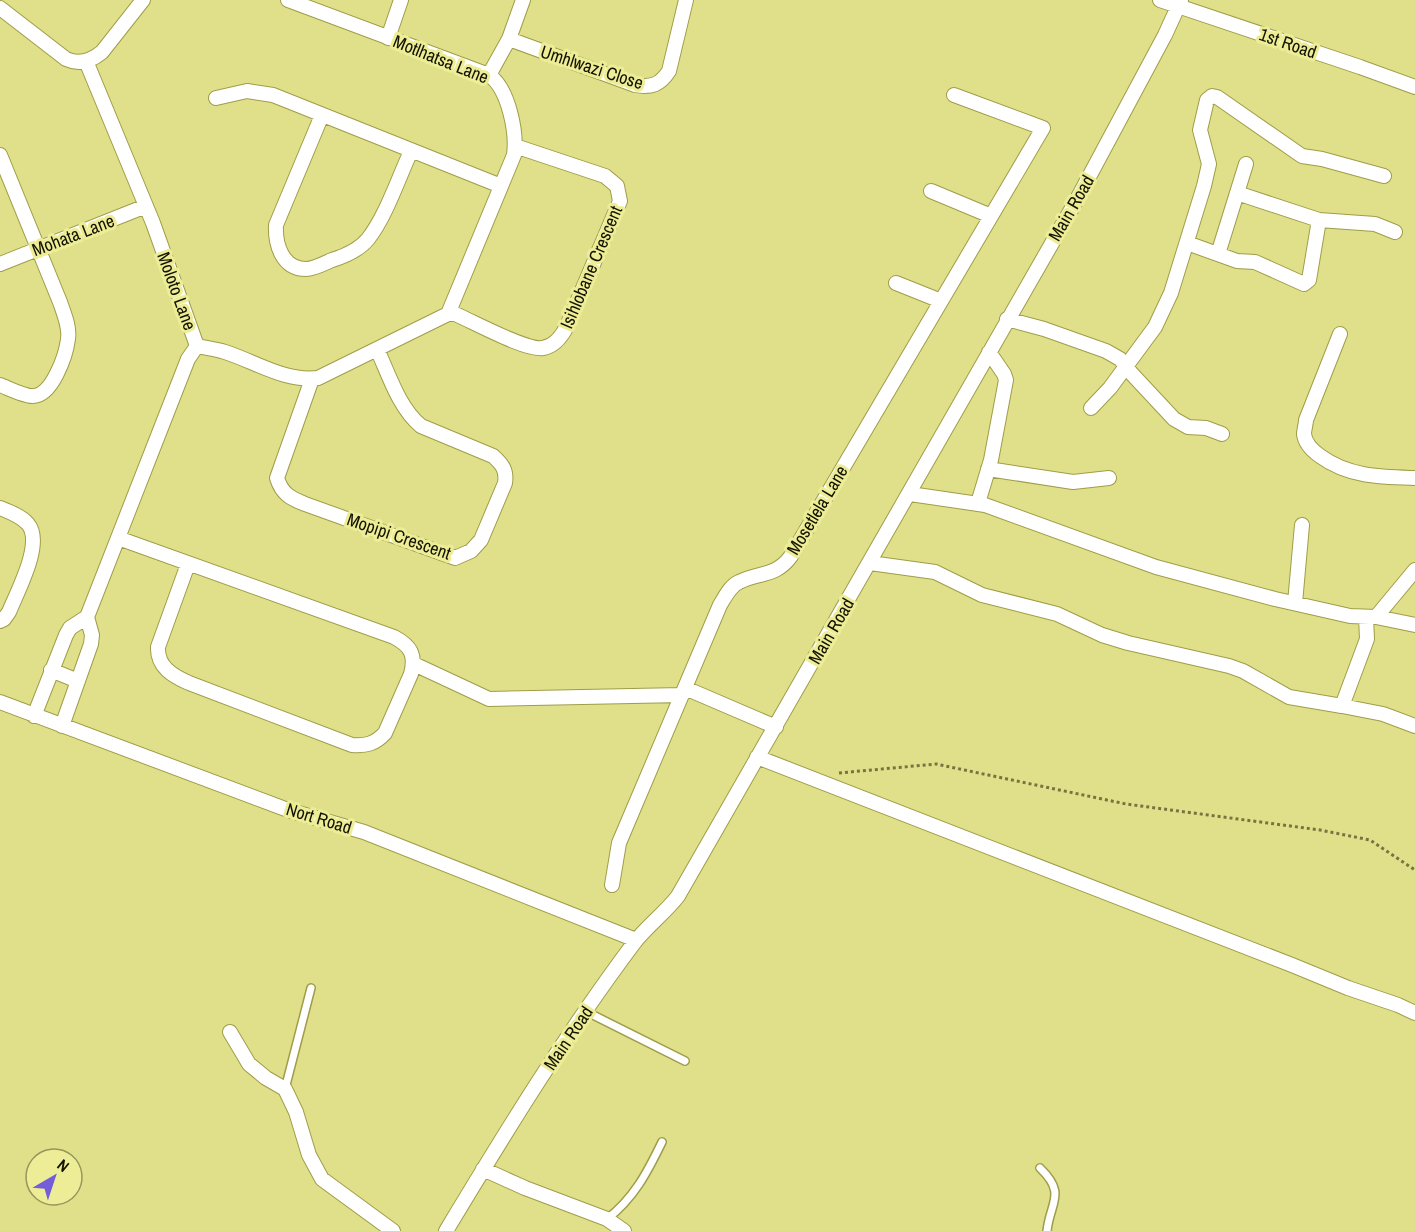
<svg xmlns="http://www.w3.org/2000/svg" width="1415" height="1231" viewBox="0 0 1415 1231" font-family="'Archivo Narrow',sans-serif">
	<rect width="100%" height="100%" fill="#e1e08a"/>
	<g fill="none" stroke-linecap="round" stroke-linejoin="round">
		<!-- service casing -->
		<g stroke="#9f9d49" stroke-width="10">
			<path id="service" d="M585,1011L685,1061
				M285,1089L311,988
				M1040,1168C1067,1194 1050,1202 1047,1231
				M607,1219C634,1198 647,1173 662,1142"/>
		</g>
		<!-- minor casing -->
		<g stroke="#9f9d49" stroke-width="16">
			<path id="minor" d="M288,0L489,75C509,89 517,133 514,155L448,314
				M1160,0L1360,67L1415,87
				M0,8L66,59C79,65 91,61 102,52L143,0
				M388,38L401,0
				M509,39L635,85C651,88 660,85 669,71L686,0
				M86,61L153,223L197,346
				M489,75L509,39L523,0
				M216,98L247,91L273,95L501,186
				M322,115L276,225C275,244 282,269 306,269C314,269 325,263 332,260C345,256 359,250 368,239C386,216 398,179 411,151
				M0,155L60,302C64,314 70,327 68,339C66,355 52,397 32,396C24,396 8,388 0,385
				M931,191L991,216
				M1237,193L1319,220L1375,224L1395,232
				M1187,243L1237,261L1255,262L1304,284L1309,280L1319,220
				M1218,254L1246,164
				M0,264L146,206
				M896,283L941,301
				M448,314H455C474,322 526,351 543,348C555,346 562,336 567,326L620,201L617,186L605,176L515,146
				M1007,319L1044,329L1106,351L1120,359L1132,374L1174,419L1188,427L1206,428L1222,434
				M1340,334L1306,420C1306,424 1304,430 1304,434C1305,444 1313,451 1320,456C1349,477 1381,477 1415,478
				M197,346C206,348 216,349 225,352C256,362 285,382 318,378L448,314
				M312,379L277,478C282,494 290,498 305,504L455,558L471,551L481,540L505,483C507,470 502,464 493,456L421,426C399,408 389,375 377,349
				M1091,408L1110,388L1155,327L1171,293L1204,186L1209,164L1200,130L1207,100L1212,96L1217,97L1302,156L1322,159L1384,176
				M988,469L1073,482L1109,478
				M910,494L985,505L1156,567L1275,599L1350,616L1376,617L1415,625
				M978,503L991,460L1006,380L1004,374L989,352
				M0,508C10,512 21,516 28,524C44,543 17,592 9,612L4,619L0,621
				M118,538L394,637C411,646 416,655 411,674L385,733C375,744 366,746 352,745L189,683C173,676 157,667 158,647L188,564
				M870,563L935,572L982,595L1057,614L1102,635L1128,643L1229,666L1243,671L1289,697L1342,706L1367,639L1366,617
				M1295,603L1302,525
				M87,617L188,359L197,346
				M1376,617L1415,570
				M414,664L489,699L682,695
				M51,670L78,681
				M685,688L776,727
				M0,702L288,810L364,832L636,940
				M1342,706L1383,714L1415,726
				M34,716L66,635L70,628L87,617
				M62,726L91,644L92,635L87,617
				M757,757L1292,965L1348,988L1398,1005L1415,1013
				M612,885L619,843L720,605C725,597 730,586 739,582C759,572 776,577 791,556L1043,128L954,95
				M230,1032L249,1064L266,1078L285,1089L296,1112L309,1155L322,1179L393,1231
				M483,1169L525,1188L607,1219L624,1231
				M446,1231C505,1133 565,1035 634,943C647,926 665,913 678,896L1075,203L1165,35L1181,0"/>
		</g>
		<!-- path -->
		<path stroke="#767542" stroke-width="3" stroke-dasharray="3 3" stroke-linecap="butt" d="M839,773L936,764L1126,804L1320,830L1370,840L1415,870"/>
		<!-- service -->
		<use href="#service" stroke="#fff" stroke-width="7"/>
		<!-- minor -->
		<use href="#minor" stroke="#fff" stroke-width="14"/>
	</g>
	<g text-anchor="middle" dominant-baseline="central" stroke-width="6" stroke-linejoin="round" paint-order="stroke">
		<!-- street labels -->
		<g font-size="18" fill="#131200" stroke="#eeed97">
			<text transform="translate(1288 43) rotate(19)">1st Road</text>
			<text transform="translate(441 59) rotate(22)">Motlhatsa Lane</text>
			<text transform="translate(592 67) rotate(18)">Umhlwazi Close</text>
			<text transform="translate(1071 208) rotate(-60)">Main Road</text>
			<text transform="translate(73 235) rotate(-21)">Mohata Lane</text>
			<text transform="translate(591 267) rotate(-67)">Isihlobane Crescent</text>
			<text transform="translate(177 291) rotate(70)">Moloto Lane</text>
			<text transform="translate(817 510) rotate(-59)">Mosetlela Lane</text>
			<text transform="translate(399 536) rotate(19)">Mopipi Crescent</text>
			<text transform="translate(831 631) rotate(-60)">Main Road</text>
			<text transform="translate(319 818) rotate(17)">Nort Road</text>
			<text transform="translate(568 1038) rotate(-56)">Main Road</text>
		</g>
	</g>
	<!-- north arrow -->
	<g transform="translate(54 1177) rotate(39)"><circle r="28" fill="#eeed97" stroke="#96955b" stroke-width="1.5"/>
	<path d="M0-4.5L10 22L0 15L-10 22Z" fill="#745dd8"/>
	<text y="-9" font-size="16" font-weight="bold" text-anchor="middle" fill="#131200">N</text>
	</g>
</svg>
